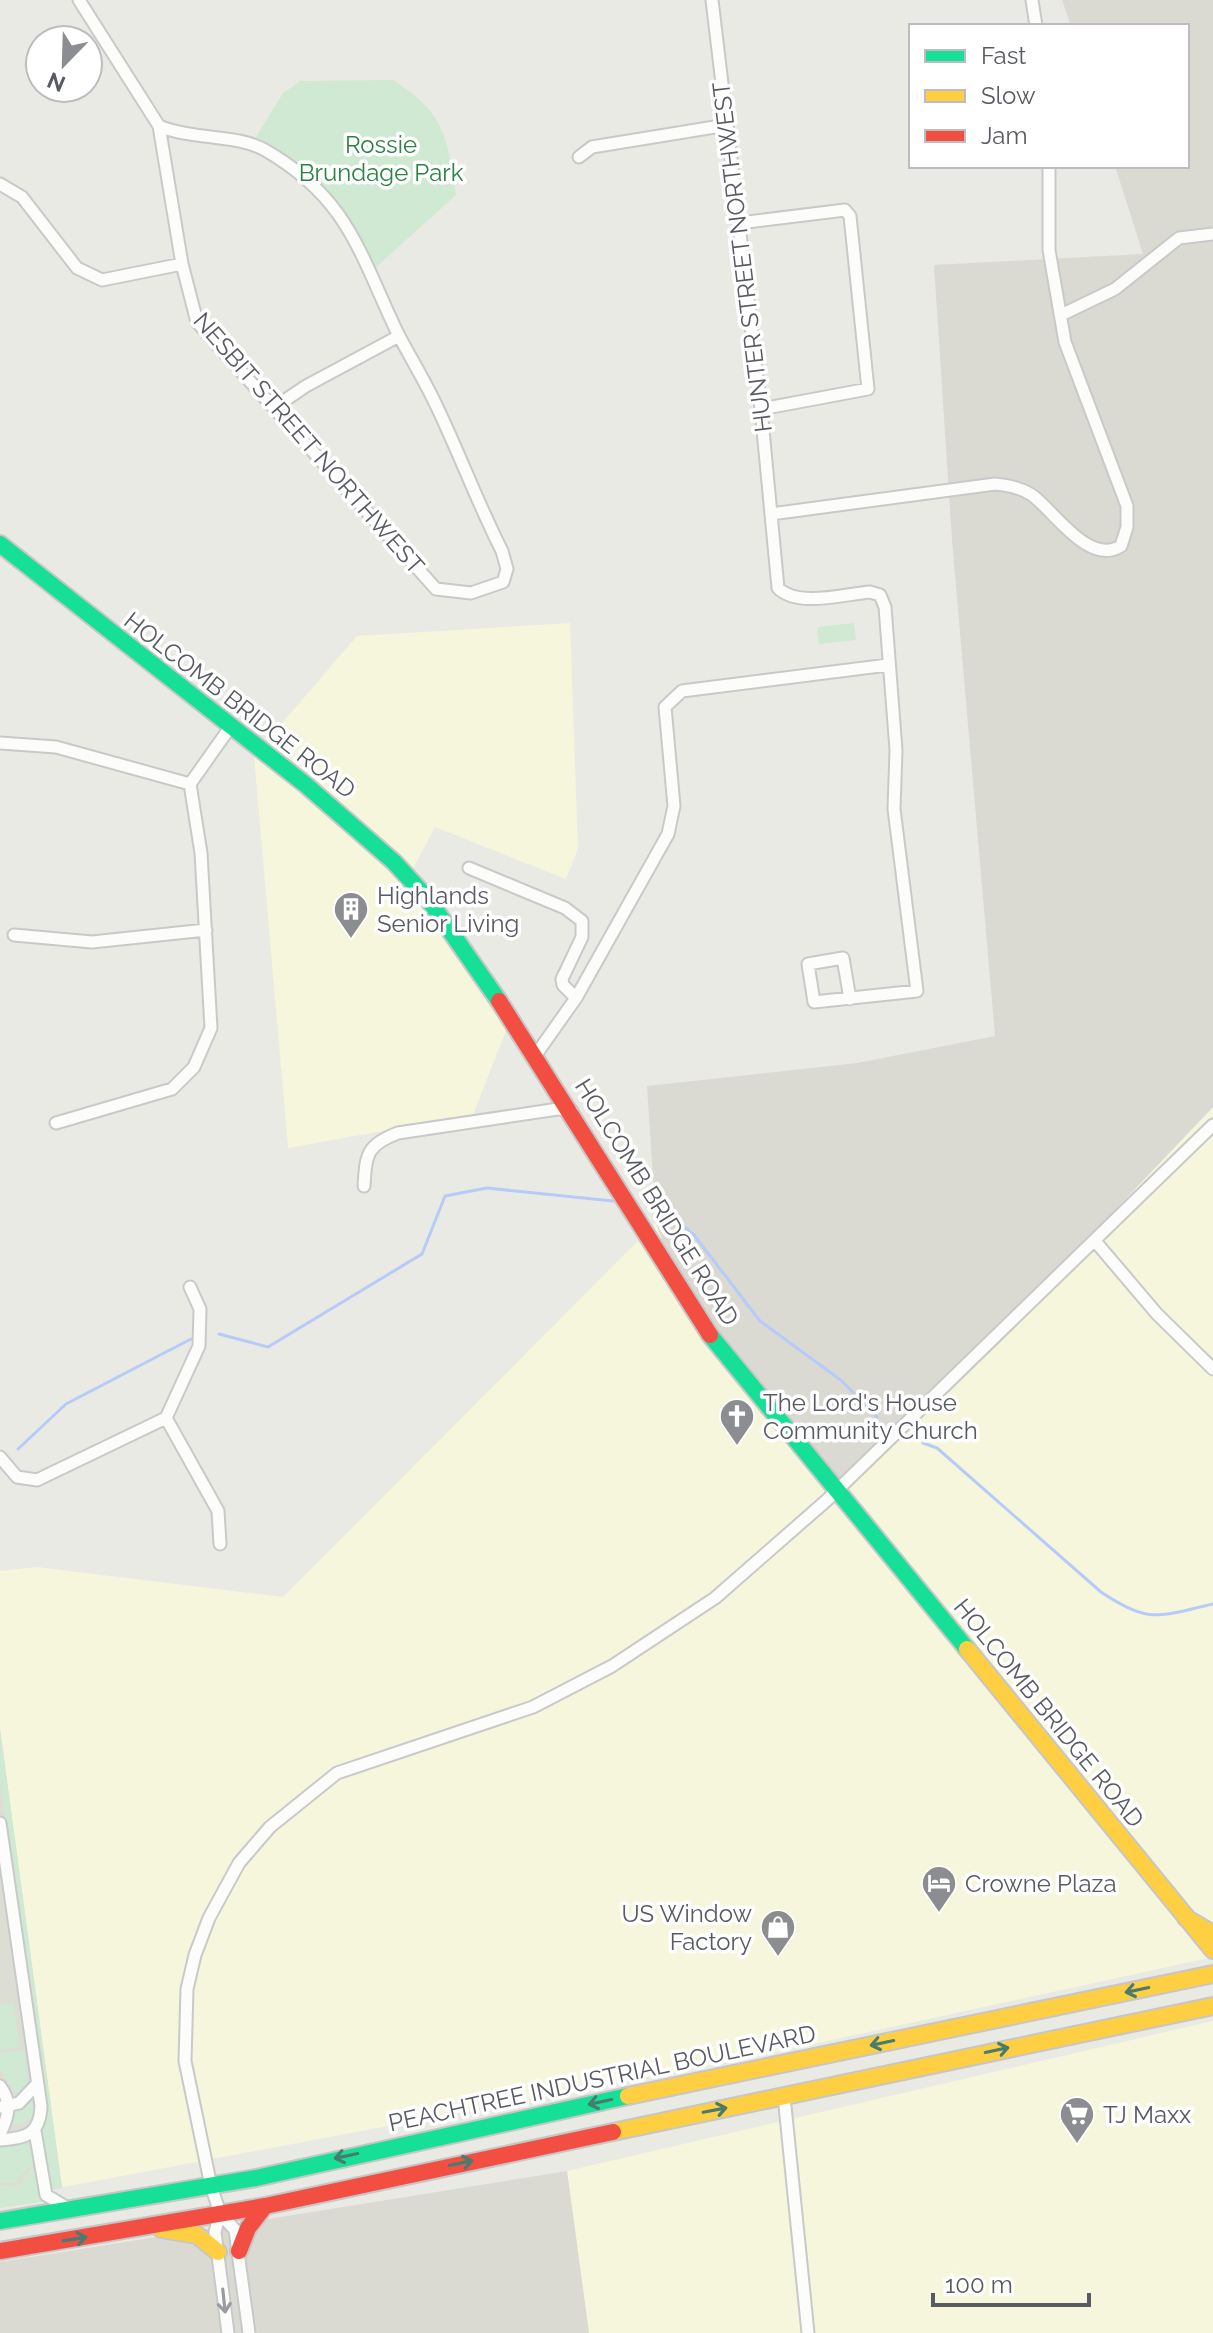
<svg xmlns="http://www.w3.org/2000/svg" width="1213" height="2333" viewBox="0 0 1213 2333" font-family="Raleway,sans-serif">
	<rect width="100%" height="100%" fill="#eaeae4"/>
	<!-- commercial -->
	<path fill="#f5f6db" d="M570,623L578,849L566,879L435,827L406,882L509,1023L473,1115L288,1148L254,756L357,636Z
		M1213,1107V1957L754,2057L0,2199V1571L37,1567L283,1597L656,1223L690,1318L982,1344Z
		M1213,2021V2333H589L567,2171Z"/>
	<!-- industrial -->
	<path fill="#dadad3" d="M1062,0H1213V1107L1100,1226L832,1489L690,1318L656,1223L647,1086L857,1063L995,1036L952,540L934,265L1143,254L1115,166H1187V26H1071Z
		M567,2171L589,2333H0V2262Z"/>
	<!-- education -->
	<path fill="#ddded3" d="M0,1729L62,2188L0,2199Z"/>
	<!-- green -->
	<path fill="#cfe9d3" d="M393,80C446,114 447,137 456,195L372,271L327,197L251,145L283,93L300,81Z
		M854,623L856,640L819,644L817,627Z
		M0,1729L62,2188L49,2190L45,2166L50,2163H45L41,2133L47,2116L0,1783Z
		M13,2003L20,2047L0,2050V2005Z
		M24,2050L28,2084L17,2096L0,2069V2054Z
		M35,2091L36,2111L31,2120L11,2126L16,2106Z
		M31,2138L37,2164L28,2168L15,2183L0,2182V2144L23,2143Z
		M37,2169L42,2202L0,2208V2186L21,2184L30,2170Z"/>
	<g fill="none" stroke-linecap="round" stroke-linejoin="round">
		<!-- stream -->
		<path stroke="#b6cbf7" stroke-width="3" d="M652,1201L694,1235L760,1321L842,1381L877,1417
			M219,1334L268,1347L422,1254L445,1196L487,1188L613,1201
			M923,1443L937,1448L1101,1592C1150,1625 1159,1616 1213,1604
			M18,1449L66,1404L191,1339"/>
		<!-- street casing -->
		<g stroke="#c8c9c9" stroke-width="15">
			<path id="street" d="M79,0L159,126C192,140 237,134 265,150C348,198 359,252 397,332C410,357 425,381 437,407C460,455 478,504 502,551L507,569L503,582L471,593L436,589L197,322L182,264L159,126
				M712,0L761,409L778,588C798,608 844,594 870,592L880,595L885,607L896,750L894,809L917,991L814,1002L808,964L843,958L850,999
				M1032,0L1036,26
				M579,157L592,147L727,125
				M0,184L22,197L77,268L102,280L182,264
				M739,223L845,210L850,216L868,389L761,409
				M1061,315L1115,289L1179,238L1213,234
				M275,407L306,386L399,336
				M771,514L995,484C1009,485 1021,488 1032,495C1055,512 1089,566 1121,546L1127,527V506L1065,342L1049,250V166
				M0,743L56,747L190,784
				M469,868L565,908L582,921V937L562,979L563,985L576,998
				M14,935L92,942L206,930
				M535,1056L576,998L668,834L674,806L665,707L682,691L888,665
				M56,1123L172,1089L194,1067L211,1028L201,853L190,784L231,726
				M364,1186C366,1155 366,1145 398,1133L558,1109L572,1111
				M1095,1241L1157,1314L1213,1369
				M166,1418L218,1511L220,1544
				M0,1457L17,1477L37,1480L166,1418L199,1346L200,1309L190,1287
				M0,1823L41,2106C40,2135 26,2138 0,2140
				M0,2086C12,2102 9,2116 0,2134
				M784,2096L808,2333
				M0,2107L19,2103L37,2084
				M35,2131L46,2195L69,2209
				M220,2213L215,2232L228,2333
				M249,2333L235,2230L220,2213L211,2186L185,2061L187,1989L195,1955L209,1918L239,1863L270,1827L337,1773L533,1707L612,1666L715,1598L827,1500L1213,1125"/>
		</g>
		<!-- fast casing -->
		<g stroke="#c6c6c6" stroke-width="20">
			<path id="fast" d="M0,544L306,785L394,862L428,899L499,1001
				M710,1335L967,1649
				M0,2221L256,2178L628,2096"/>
		</g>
		<!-- slow casing -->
		<g stroke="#c6c6c6" stroke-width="20">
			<path id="slow" d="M967,1649L1213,1950
				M1186,1918L1213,1934
				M628,2096L1213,1974
				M613,2132L1213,2006
				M161,2229L197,2235L218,2252"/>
		</g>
		<!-- jam casing -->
		<g stroke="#c6c6c6" stroke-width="20">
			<path id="jam" d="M499,1001L710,1335
				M0,2251L265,2206L613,2132
				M239,2251L248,2228L265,2206"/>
		</g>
		<!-- street -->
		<use href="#street" stroke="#fcfcfb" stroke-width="11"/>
		<!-- fast -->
		<use href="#fast" stroke="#16e098" stroke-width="16"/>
		<!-- slow -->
		<use href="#slow" stroke="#ffcf43" stroke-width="16"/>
		<!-- jam -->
		<use href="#jam" stroke="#f24e42" stroke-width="16"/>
	</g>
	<!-- one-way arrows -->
	<defs><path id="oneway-shaft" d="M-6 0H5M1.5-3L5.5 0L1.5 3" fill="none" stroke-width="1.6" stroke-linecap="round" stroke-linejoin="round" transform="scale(2)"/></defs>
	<g stroke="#487c70">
		<use href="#oneway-shaft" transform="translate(1137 1990) rotate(168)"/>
		<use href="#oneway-shaft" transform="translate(882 2043) rotate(168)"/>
		<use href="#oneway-shaft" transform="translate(997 2050) rotate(-12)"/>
		<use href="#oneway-shaft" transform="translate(600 2102) rotate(168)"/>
		<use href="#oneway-shaft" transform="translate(715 2110) rotate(-11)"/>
		<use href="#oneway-shaft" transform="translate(346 2156) rotate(168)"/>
		<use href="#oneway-shaft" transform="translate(461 2163) rotate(-12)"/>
		<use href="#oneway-shaft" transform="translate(75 2239) rotate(-9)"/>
	</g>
	<use stroke="#9a9ba0" href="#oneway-shaft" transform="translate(224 2301) rotate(84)"/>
	<!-- icons -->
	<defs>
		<g id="building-pin" transform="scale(1.8)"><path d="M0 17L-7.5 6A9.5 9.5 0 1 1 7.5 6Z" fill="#8c8d90" stroke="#fff"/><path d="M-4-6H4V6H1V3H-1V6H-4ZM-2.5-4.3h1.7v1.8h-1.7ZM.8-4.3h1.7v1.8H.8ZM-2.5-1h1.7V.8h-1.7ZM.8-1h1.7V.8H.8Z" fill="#fff"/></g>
		<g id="church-pin" transform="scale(1.8)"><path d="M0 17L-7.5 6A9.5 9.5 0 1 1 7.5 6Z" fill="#8c8d90" stroke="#fff"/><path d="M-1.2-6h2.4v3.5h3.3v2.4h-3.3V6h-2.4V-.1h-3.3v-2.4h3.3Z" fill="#fff"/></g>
		<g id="hotel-pin" transform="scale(1.8)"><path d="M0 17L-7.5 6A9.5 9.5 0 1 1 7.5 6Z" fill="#8c8d90" stroke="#fff"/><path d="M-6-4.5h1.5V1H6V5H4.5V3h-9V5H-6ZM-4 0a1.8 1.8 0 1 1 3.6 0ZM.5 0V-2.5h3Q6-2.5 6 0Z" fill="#fff"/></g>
		<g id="shop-pin" transform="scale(1.8)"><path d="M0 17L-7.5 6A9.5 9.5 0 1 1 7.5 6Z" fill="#8c8d90" stroke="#fff"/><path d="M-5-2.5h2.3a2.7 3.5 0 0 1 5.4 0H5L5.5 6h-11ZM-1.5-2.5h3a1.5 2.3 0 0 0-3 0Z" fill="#fff"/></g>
		<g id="supermarket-pin" transform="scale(1.8)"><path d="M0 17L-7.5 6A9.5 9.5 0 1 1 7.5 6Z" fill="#8c8d90" stroke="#fff"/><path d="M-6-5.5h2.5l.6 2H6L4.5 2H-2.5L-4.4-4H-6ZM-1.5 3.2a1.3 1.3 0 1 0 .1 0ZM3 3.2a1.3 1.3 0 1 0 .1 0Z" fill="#fff"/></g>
	</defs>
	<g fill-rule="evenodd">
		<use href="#building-pin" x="351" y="909"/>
		<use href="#church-pin" x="737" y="1416"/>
		<use href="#hotel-pin" x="939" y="1883"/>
		<use href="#shop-pin" x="778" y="1927"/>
		<use href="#supermarket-pin" x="1077" y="2114"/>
	</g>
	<g text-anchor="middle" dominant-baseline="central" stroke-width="7" stroke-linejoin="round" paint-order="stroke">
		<!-- park labels -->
		<g font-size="24" fill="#2a8244" stroke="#fff">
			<text x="381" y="144">Rossie<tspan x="381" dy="28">Brundage Park</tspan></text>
		</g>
		<!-- street labels -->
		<g font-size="24" fill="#595b63" stroke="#fff">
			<text transform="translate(742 257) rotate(-97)">HUNTER STREET NORTHWEST</text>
			<text transform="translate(309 443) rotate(49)">NESBIT STREET NORTHWEST</text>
			<text transform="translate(240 705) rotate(38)">HOLCOMB BRIDGE ROAD</text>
			<text transform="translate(657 1202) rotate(58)">HOLCOMB BRIDGE ROAD</text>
			<text transform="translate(1049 1713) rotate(51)">HOLCOMB BRIDGE ROAD</text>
			<text transform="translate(602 2078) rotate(-12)">PEACHTREE INDUSTRIAL BOULEVARD</text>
		</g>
		<!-- poi labels -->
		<g font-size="24" fill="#595b63" stroke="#fff" text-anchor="start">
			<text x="377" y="895">Highlands<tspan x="377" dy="28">Senior Living</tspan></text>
			<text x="763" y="1402">The Lord's House<tspan x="763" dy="28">Community Church</tspan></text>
			<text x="965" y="1883">Crowne Plaza</text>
			<text x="752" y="1913" text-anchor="end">US Window<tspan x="752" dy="28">Factory</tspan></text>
			<text x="1103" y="2114">TJ Maxx</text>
		</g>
	</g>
	<!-- legend -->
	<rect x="909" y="24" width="280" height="144" fill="#ffffff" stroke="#bdbdc1" stroke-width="2"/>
	<rect x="925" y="50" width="40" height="12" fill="#16e098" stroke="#bdbdc1" stroke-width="2"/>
	<text x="981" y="64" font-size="24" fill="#595b63">Fast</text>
	<rect x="925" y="90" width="40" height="12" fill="#ffcf43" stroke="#bdbdc1" stroke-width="2"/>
	<text x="981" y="104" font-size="24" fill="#595b63">Slow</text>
	<rect x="925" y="130" width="40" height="12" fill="#f24e42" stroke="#bdbdc1" stroke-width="2"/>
	<text x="981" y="144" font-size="24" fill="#595b63">Jam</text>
	<!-- north arrow -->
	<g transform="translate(64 64) rotate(203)"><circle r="38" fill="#ffffff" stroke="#bdbdc1" stroke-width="2"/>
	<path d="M0-6L14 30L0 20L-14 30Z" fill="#8c8d90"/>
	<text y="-12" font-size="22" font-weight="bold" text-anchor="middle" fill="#595b63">N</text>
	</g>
	<!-- scale -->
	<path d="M933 2293v12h156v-12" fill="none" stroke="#595b63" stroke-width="4"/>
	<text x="945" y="2293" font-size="24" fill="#595b63" stroke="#ffffff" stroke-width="6" paint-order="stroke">100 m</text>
</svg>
